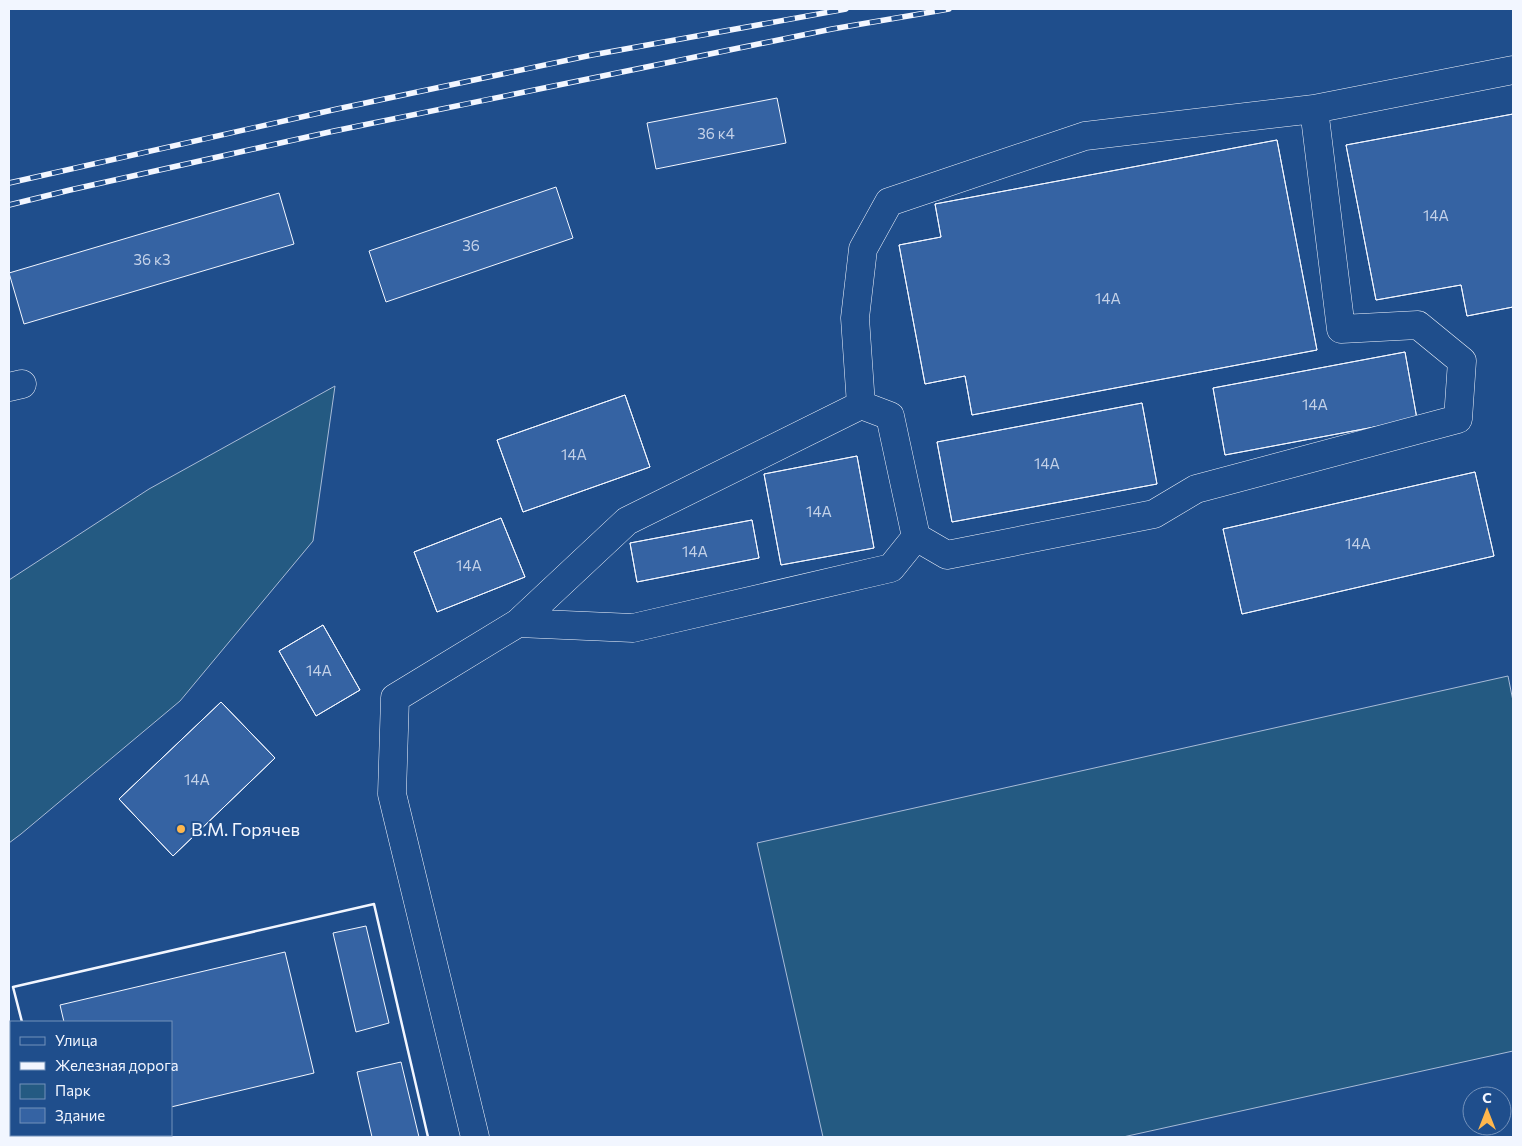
<svg xmlns="http://www.w3.org/2000/svg" width="1522" height="1146" viewBox="0 0 1522 1146" font-family="Commissioner,sans-serif">
	<rect width="100%" height="100%" fill="#1f4e8c"/>
	<!-- green -->
	<path fill="#245a82" stroke="#a8bbd7" d="M335,386L313,541L180,701L21,834L9,843V580L149,489Z
		M1508,676L1513,701V1051L1123,1137H823L757,843Z"/>
	<!-- building -->
	<path fill="#3563a3" stroke="#f2f6ff" d="M777,98L786,143L656,169L647,123Z
		M1513,114V307L1467,316L1461,285L1376,300L1346,145Z
		M1513,114V307L1467,316L1461,285L1376,300L1346,145Z
		M1277,140L1317,350L972,415L965,376L925,384L899,245L941,237L935,204Z
		M1277,140L1317,350L972,415L965,376L925,384L899,245L941,237L935,204Z
		M556,187L573,238L386,302L369,251Z
		M279,193L294,244L24,324L9,273Z
		M1405,352L1417,419L1225,455L1213,388Z
		M1405,352L1417,419L1225,455L1213,388Z
		M625,395L650,467L523,512L497,440Z
		M625,395L650,467L523,512L497,440Z
		M1142,403L1157,484L952,522L937,442Z
		M1142,403L1157,484L952,522L937,442Z
		M857,456L874,548L781,565L764,474Z
		M857,456L874,548L781,565L764,474Z
		M1475,472L1494,556L1242,614L1223,529Z
		M1475,472L1494,556L1242,614L1223,529Z
		M501,518L525,577L437,612L414,552Z
		M501,518L525,577L437,612L414,552Z
		M752,520L759,558L637,582L630,543Z
		M752,520L759,558L637,582L630,543Z
		M323,625L360,690L316,716L279,651Z
		M323,625L360,690L316,716L279,651Z
		M221,702L275,758L173,856L119,799Z
		M221,702L275,758L173,856L119,799Z
		M366,926L389,1023L356,1032L333,933Z
		M285,952L314,1073L171,1107V1022H64L60,1005Z
		M401,1062L419,1137H372L357,1072Z
		M105,1135H131L132,1137H95Z"/>
	<g fill="none" stroke-linecap="round" stroke-linejoin="round">
		<!-- minor casing -->
		<g stroke="#f2f6ff" stroke-width="29">
			<path id="minor" d="M9,387L22,384
				M861,405L855,318L863,249L889,202L1085,136L1314,109
				M518,623L633,628L891,568L916,537
				M475,1137L392,794L395,698L518,623L627,521L861,405L890,416L916,537L947,555L1154,514L1196,489L1458,419L1462,361L1418,325L1341,329L1314,109L1513,70"/>
		</g>
		<!-- minor -->
		<use href="#minor" stroke="#1f4e8c" stroke-width="28"/>
		<!-- rail casing -->
		<g stroke="#f2f6ff" stroke-width="5.5">
			<path id="rail" d="M9,183L337,109L592,55L846,9
				M9,205L70,190L334,131L832,29L949,9"/>
		</g>
		<!-- rail -->
		<use href="#rail" stroke="#1f4e8c" stroke-width="4" stroke-dasharray="11" stroke-linecap="butt"/>
		<!-- wall -->
		<path stroke="#f2f6ff" stroke-width="2.5" d="M22,1022L13,987L374,904L428,1137
			M48,1135V1137"/>
	</g>
	<!-- markers -->
	<circle fill="#ffb74d" stroke="#1f4e8c" stroke-width="2" cx="181" cy="829" r="5"/>
	<g text-anchor="middle" dominant-baseline="central" stroke-width="4" stroke-linejoin="round" paint-order="stroke">
		<!-- number labels -->
		<g font-size="15" fill="#c3d1e8">
			<text x="716" y="133">36 к4</text>
			<text x="1436" y="215">14А</text>
			<text x="471" y="245">36</text>
			<text x="152" y="259">36 к3</text>
			<text x="1108" y="298">14А</text>
			<text x="1315" y="404">14А</text>
			<text x="574" y="454">14А</text>
			<text x="1047" y="463">14А</text>
			<text x="819" y="511">14А</text>
			<text x="1358" y="543">14А</text>
			<text x="695" y="551">14А</text>
			<text x="469" y="565">14А</text>
			<text x="319" y="670">14А</text>
			<text x="197" y="779">14А</text>
		</g>
		<!-- poi labels -->
		<g font-size="18" fill="#f2f6ff" stroke="#1f4e8c" text-anchor="start">
			<text x="191" y="829">В.М. Горячев</text>
		</g>
	</g>
	<!-- border -->
	<rect width="1522" height="1146" fill="none" stroke="#f2f6ff" stroke-width="20"/>
	<!-- legend -->
	<rect x="10" y="1021" width="162" height="115" fill="#1f4e8c" stroke="#7391ba"/>
	<rect x="20" y="1037" width="25" height="8" fill="#1f4e8c" stroke="#7391ba"/>
	<text x="55" y="1046" font-size="15" fill="#f2f6ff">Улица</text>
	<rect x="20" y="1062" width="25" height="8" fill="#f2f6ff" stroke="#7391ba"/>
	<text x="55" y="1071" font-size="15" fill="#f2f6ff">Железная дорога</text>
	<rect x="20" y="1084" width="25" height="15" fill="#245a82" stroke="#7391ba"/>
	<text x="55" y="1096" font-size="15" fill="#f2f6ff">Парк</text>
	<rect x="20" y="1108" width="25" height="15" fill="#3563a3" stroke="#7391ba"/>
	<text x="55" y="1121" font-size="15" fill="#f2f6ff">Здание</text>
	<!-- north arrow -->
	<g transform="translate(1487 1111)"><circle r="24" fill="#1f4e8c" stroke="#7391ba"/>
	<path d="M0-4L9 19L0 12L-9 19Z" fill="#ffb74d"/>
	<text y="-8" font-size="14" font-weight="bold" text-anchor="middle" fill="#f2f6ff">С</text>
	</g>
</svg>
